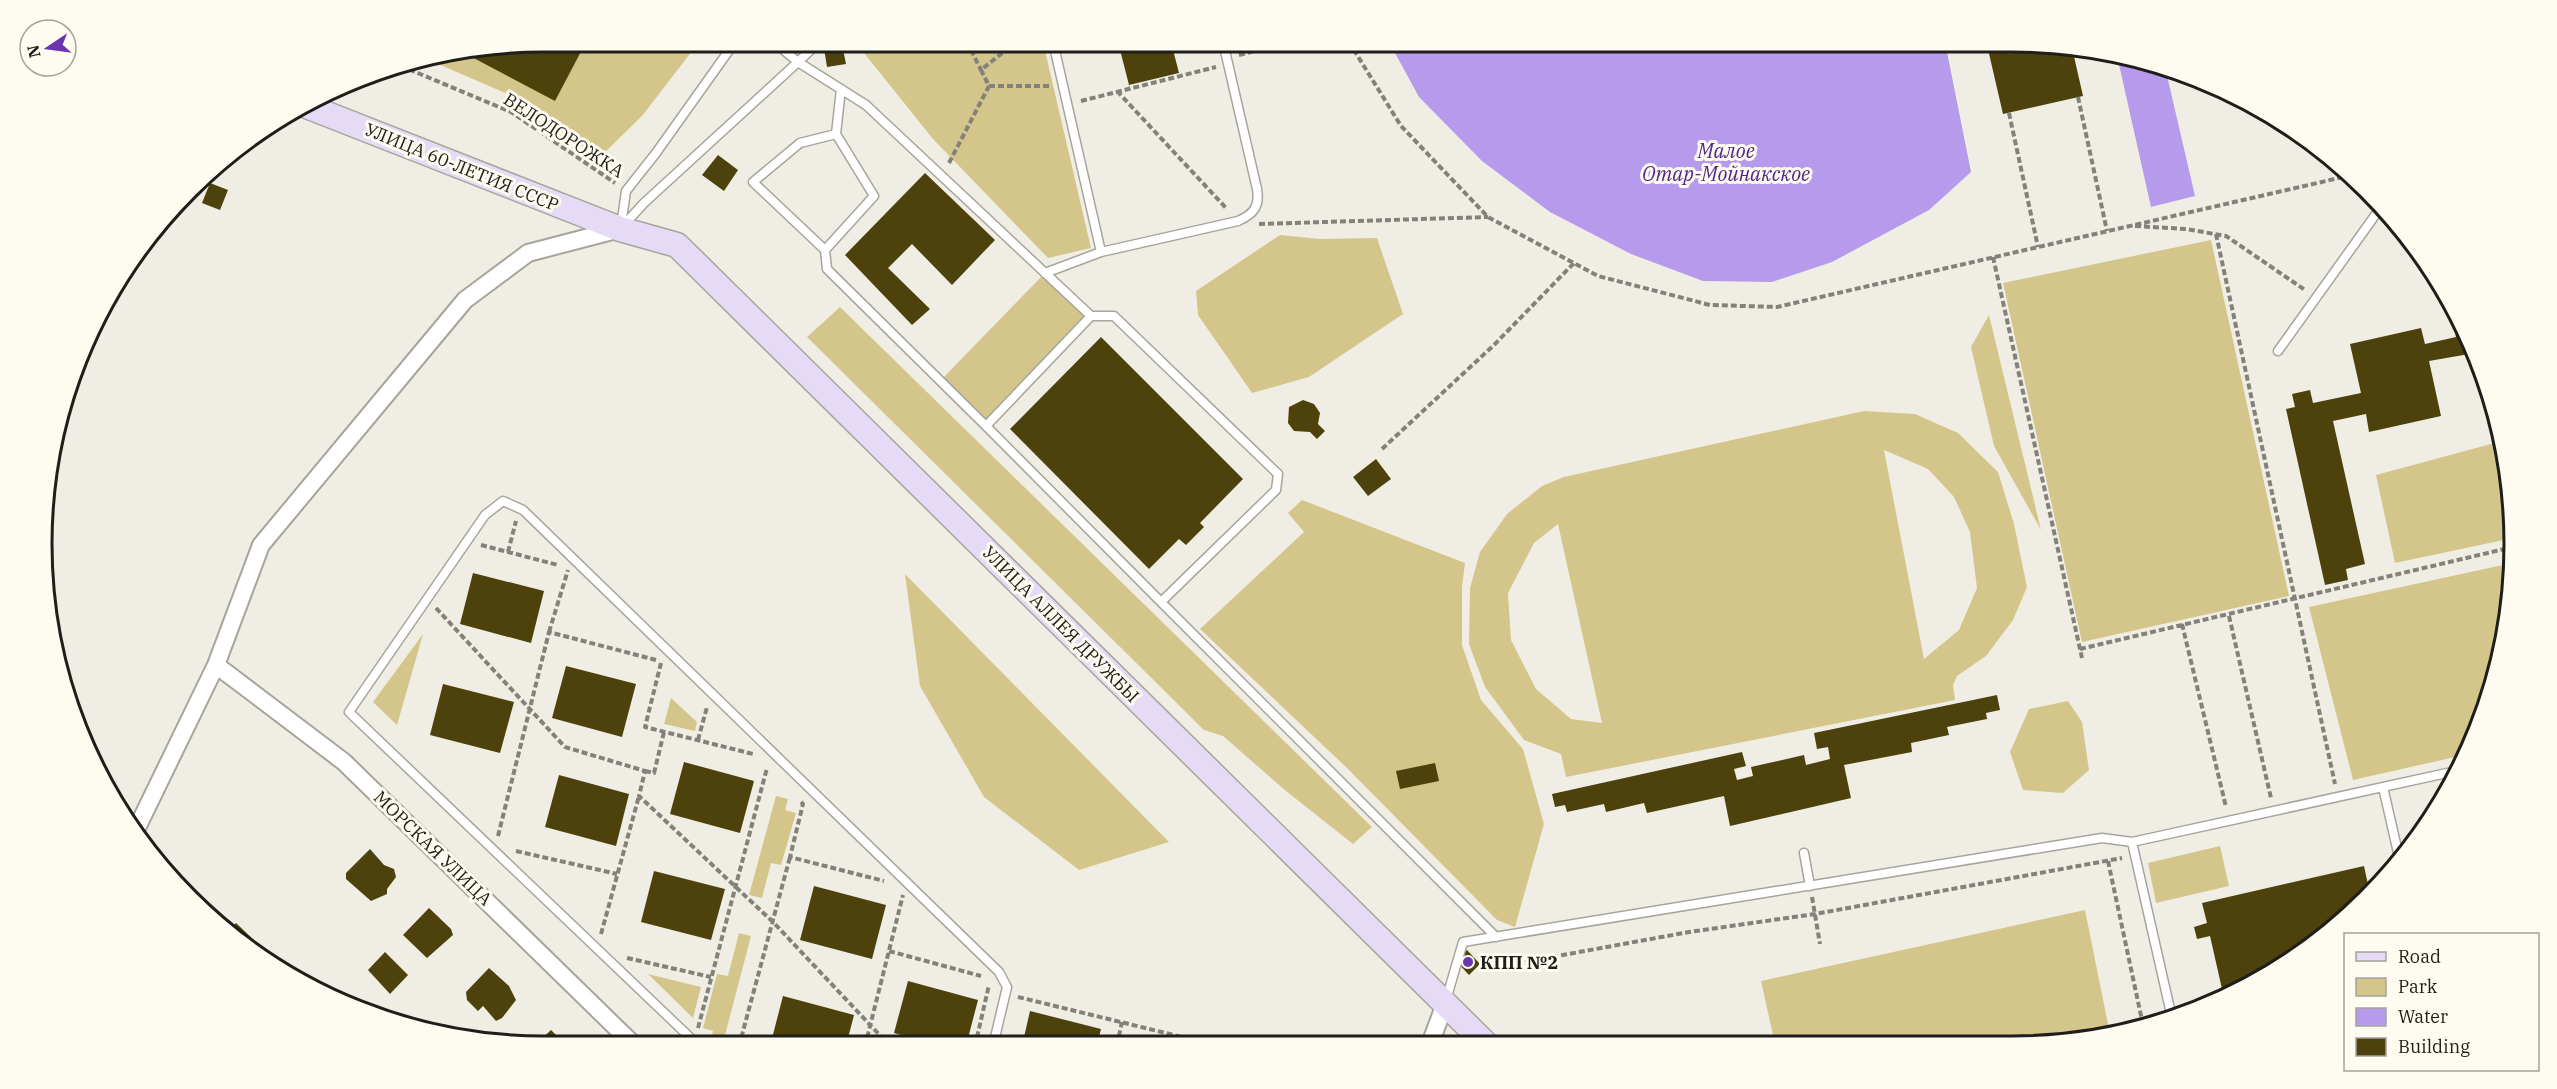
<svg xmlns="http://www.w3.org/2000/svg" width="2557" height="1089" viewBox="0 0 2557 1089" font-family="'IBM Plex Serif',serif">
	<rect width="100%" height="100%" fill="#f0eee4"/>
	<!-- green -->
	<path fill="#d4c68a" fill-rule="evenodd" d="M545,42H699L642,116L599,158L510,95L431,61Z
		M865,42H1043L1091,248L1048,258L933,139L860,48Z
		M1280,235L1320,239L1377,238L1403,314L1309,377L1252,393L1198,315L1196,291Z
		M2211,240L2289,596L2082,642L2003,283Z
		M1045,273L1091,316L986,426L940,381Z
		M840,307L1372,827L1353,844L1286,791L1223,736L1204,730L807,337Z
		M1989,315L2041,530L1994,446L1971,347Z
		M1864,411L1915,414L1958,433L1998,472L2014,524L2027,587L2013,620L1986,656L1957,676L1953,685L1955,700L1566,777L1561,754L1524,740L1485,687L1469,644L1470,588L1480,552L1507,514L1542,486L1564,477ZM1884,450L1928,469L1954,497L1970,532L1977,588L1959,630L1924,659ZM1558,524L1602,723L1571,719L1536,689L1511,640L1508,593L1534,543Z
		M2502,441L2514,512L2513,538L2395,563L2376,475Z
		M1302,500L1465,563L1462,587V645L1481,700L1523,749L1544,824L1515,927L1497,920L1346,767L1200,629L1304,532L1288,513Z
		M2512,563L2511,610L2488,706L2464,755L2353,780L2309,607Z
		M905,574L1169,842L1079,870L984,797L920,686Z
		M423,634L397,725L373,702Z
		M671,698L697,722L695,731L664,724Z
		M2068,701L2082,722L2089,770L2063,793L2023,790L2010,752L2029,709Z
		M776,796L788,799L785,810L796,813L781,865L771,863L762,898L749,895Z
		M2220,846L2229,886L2156,903L2148,863Z
		M2085,910L2110,1034L2078,1043L1775,1044L1761,981Z
		M739,933L751,936L723,1043L711,1039L713,1031L703,1028L717,974L728,976Z
		M648,974L701,987L693,1018Z"/>
	<!-- water -->
	<path fill="#b69aeb" d="M1389,42H1945L1971,172L1929,210L1832,262L1772,282L1703,281L1631,254L1550,212L1482,161L1419,97Z
		M2118,60L2165,67L2195,196L2151,207Z"/>
	<!-- building -->
	<path fill="#4d420b" d="M544,42H586L555,101L468,55Z
		M1118,42H1171L1179,73L1129,85Z
		M2000,42L2073,52L2083,96L2003,114L1987,45Z
		M842,44L846,64L827,67L824,48Z
		M718,155L738,170L724,191L702,175Z
		M925,173L995,240L952,285L912,244L888,268L930,309L912,325L845,255Z
		M210,183L228,190L220,210L202,203Z
		M2448,298L2463,323L2475,353L2429,361L2441,416L2369,432L2366,414L2333,421L2365,564L2346,569L2348,580L2325,585L2286,409L2295,407L2292,394L2310,390L2313,403L2361,393L2350,344L2421,328L2425,344L2456,337Z
		M1101,337L1243,479L1200,523L1204,527L1186,545L1179,539L1149,569L1010,429Z
		M1303,400L1314,404L1320,413L1318,424L1325,431L1317,439L1310,432L1294,431L1288,423L1289,407Z
		M1376,459L1391,479L1368,496L1353,477Z
		M473,573L544,591L531,643L460,624Z
		M566,666L636,684L622,737L552,718Z
		M443,684L514,702L500,753L430,735Z
		M1997,695L2000,710L1986,713L1987,719L1947,727L1949,735L1911,743L1912,752L1844,765L1851,798L1730,826L1724,796L1647,813L1644,803L1606,812L1604,804L1567,812L1565,805L1555,807L1552,794L1742,752L1746,766L1734,769L1737,780L1753,776L1751,767L1804,755L1806,765L1830,759L1828,747L1817,749L1814,733Z
		M684,762L754,781L740,833L670,814Z
		M1435,763L1439,781L1400,789L1396,771Z
		M559,775L629,794L616,846L545,827Z
		M370,849L384,865L394,869L396,877L387,889V894L371,901L346,879V873Z
		M2364,866L2369,889L2319,943L2249,983L2222,989L2210,936L2197,939L2194,927L2207,923L2202,903Z
		M654,871L725,889L711,940L641,922Z
		M814,886L886,905L872,959L800,940Z
		M429,908L451,929L453,935L427,958L403,935Z
		M236,923L256,942L249,949L227,932Z
		M1467,950L1480,964L1469,975L1456,961Z
		M385,952L408,975L390,994L368,970Z
		M489,968L509,986L516,1000L502,1018L496,1021L483,1006L478,1011L467,1000L466,992Z
		M908,981L978,1000L966,1046H942L894,1033Z
		M783,996L854,1015L846,1046H770Z
		M1030,1011L1101,1029L1097,1045L1022,1046Z
		M551,1030L568,1047L535,1045Z"/>
	<g fill="none" stroke-linecap="round" stroke-linejoin="round">
		<!-- lane casing -->
		<g stroke="#a7a59b" stroke-width="11">
			<path id="lane" d="M774,42L798,62L819,42
				M1053,42L1101,252
				M836,134L800,143L753,182L825,250L874,196L836,134L841,89
				M621,226L626,191L656,153L735,42
				M623,226L644,203L798,62L866,105L1091,316H1114L1278,474L1276,490L1161,602L986,426L1091,316
				M825,250L827,269L986,426
				M1045,273L1101,252L1238,221C1254,214 1260,206 1257,189L1223,42
				M2278,351L2381,207
				M1161,602L1496,937
				M2383,787L2399,857
				M2132,842L2172,1018
				M1804,853L1810,886
				M1446,1000L1463,942L2102,838L2132,842L2456,771
				M700,1047L349,712L485,515L503,501L523,510L999,972L1007,987L993,1046"/>
		</g>
		<!-- street casing -->
		<g stroke="#a7a59b" stroke-width="20">
			<path id="street" d="M216,665L344,762L636,1047
				M135,832L216,665L261,545L465,300L528,253L620,229
				M1430,1044L1445,1004"/>
		</g>
		<!-- secondary casing -->
		<g stroke="#a7a59b" stroke-width="27">
			<path id="secondary" d="M304,105L620,229L677,245L1486,1044"/>
		</g>
		<!-- path -->
		<path stroke="#82817a" stroke-width="4" stroke-dasharray="6 3" stroke-linecap="butt" d="M967,42L981,70
			M1349,42L1401,126L1488,217L1598,276L1710,305L1777,307L2352,175
			M1239,55L1292,42
			M401,66L511,112L615,183
			M989,86H1051
			M1117,91L1227,209
			M2078,97L2107,231
			M1081,101L1216,67
			M2009,113L2038,247
			M949,163L989,86L981,70L1016,42
			M1259,224L1488,217
			M2135,226L2186,229L2226,236L2305,290
			M2216,234L2335,784
			M1993,257L2082,658
			M1382,449L1494,345L1574,263
			M481,545L558,565
			M508,552L516,521
			M436,608L565,747L645,771L639,796L773,922L890,1046
			M2229,616L2271,798
			M2182,624L2226,807
			M549,632L568,570
			M2080,649L2513,547
			M661,663L645,727L753,754
			M698,740L707,707
			M645,771L654,773L664,732
			M801,802L803,804L790,857L884,881
			M498,836L549,632L656,660
			M516,851L617,874
			M2108,861L2143,1025
			M1812,897L1820,944
			M601,934L639,796
			M889,951L981,976
			M627,958L711,977
			M1508,965L1689,932L1815,914L2122,858
			M1018,997L1215,1045
			M698,1028L767,768
			M1117,1045L1122,1022
			M739,1046L790,857
			M865,1046L903,895
			M975,1046L989,985"/>
		<!-- lane -->
		<use href="#lane" stroke="#fff" stroke-width="8"/>
		<!-- street -->
		<use href="#street" stroke="#fff" stroke-width="16"/>
		<!-- secondary -->
		<use href="#secondary" stroke="#e5dbf7" stroke-width="24"/>
	</g>
	<!-- markers -->
	<circle fill="#6b36ad" stroke="#fefbf1" stroke-width="2" cx="1468" cy="962" r="6"/>
	<g text-anchor="middle" dominant-baseline="central" stroke-width="6" stroke-linejoin="round" paint-order="stroke">
		<!-- street labels -->
		<g font-size="18" fill="#1f1e1a" stroke="#fefbf1">
			<text transform="translate(564 135) rotate(33)">ВЕЛОДОРОЖКА</text>
			<text transform="translate(462 167) rotate(22)">УЛИЦА 60-ЛЕТИЯ СССР</text>
			<text transform="translate(1061 624) rotate(45)">УЛИЦА АЛЛЕЯ ДРУЖБЫ</text>
			<text transform="translate(433 848) rotate(44)">МОРСКАЯ УЛИЦА</text>
		</g>
		<!-- poi labels -->
		<g font-size="18" font-weight="bold" fill="#1f1e1a" stroke="#fefbf1" text-anchor="start">
			<text x="1480" y="962">КПП №2</text>
		</g>
		<!-- water labels -->
		<g font-size="20" font-style="italic" fill="#522886" stroke="#fefbf1">
			<text x="1726" y="150">Малое<tspan x="1726" dy="23">Отар-Мойнакское</tspan></text>
		</g>
	</g>
	<!-- crop -->
	<path d="M0 0H2557V1089H0ZM544 52H2012A492 492 0 0 1 2504 544V544A492 492 0 0 1 2012 1036H544A492 492 0 0 1 52 544V544A492 492 0 0 1 544 52Z" fill="#fefbf1" fill-rule="evenodd"/>
	<path fill="none" stroke="#1f1e1a" stroke-width="3" d="M544 52H2012A492 492 0 0 1 2504 544V544A492 492 0 0 1 2012 1036H544A492 492 0 0 1 52 544V544A492 492 0 0 1 544 52Z"/>
	<!-- legend -->
	<rect x="2344" y="933" width="195" height="138" fill="#fefbf1" stroke="#a5a39b" stroke-width="1.5"/>
	<rect x="2356" y="952" width="30" height="9" fill="#e5dbf7" stroke="#a5a39b" stroke-width="1.5"/>
	<text x="2398" y="963" font-size="18" fill="#1f1e1a">Road</text>
	<rect x="2356" y="978" width="30" height="18" fill="#d4c68a" stroke="#a5a39b" stroke-width="1.5"/>
	<text x="2398" y="993" font-size="18" fill="#1f1e1a">Park</text>
	<rect x="2356" y="1008" width="30" height="18" fill="#b69aeb" stroke="#a5a39b" stroke-width="1.5"/>
	<text x="2398" y="1023" font-size="18" fill="#1f1e1a">Water</text>
	<rect x="2356" y="1038" width="30" height="18" fill="#4d420b" stroke="#a5a39b" stroke-width="1.5"/>
	<text x="2398" y="1053" font-size="18" fill="#1f1e1a">Building</text>
	<!-- north arrow -->
	<g transform="translate(48 48) rotate(257)"><circle r="28" fill="#fefbf1" stroke="#a5a39b" stroke-width="1.5"/>
	<path d="M0-4.5L10 22L0 15L-10 22Z" fill="#6b36ad"/>
	<text y="-9" font-size="16" font-weight="bold" text-anchor="middle" fill="#1f1e1a">N</text>
	</g>
</svg>
